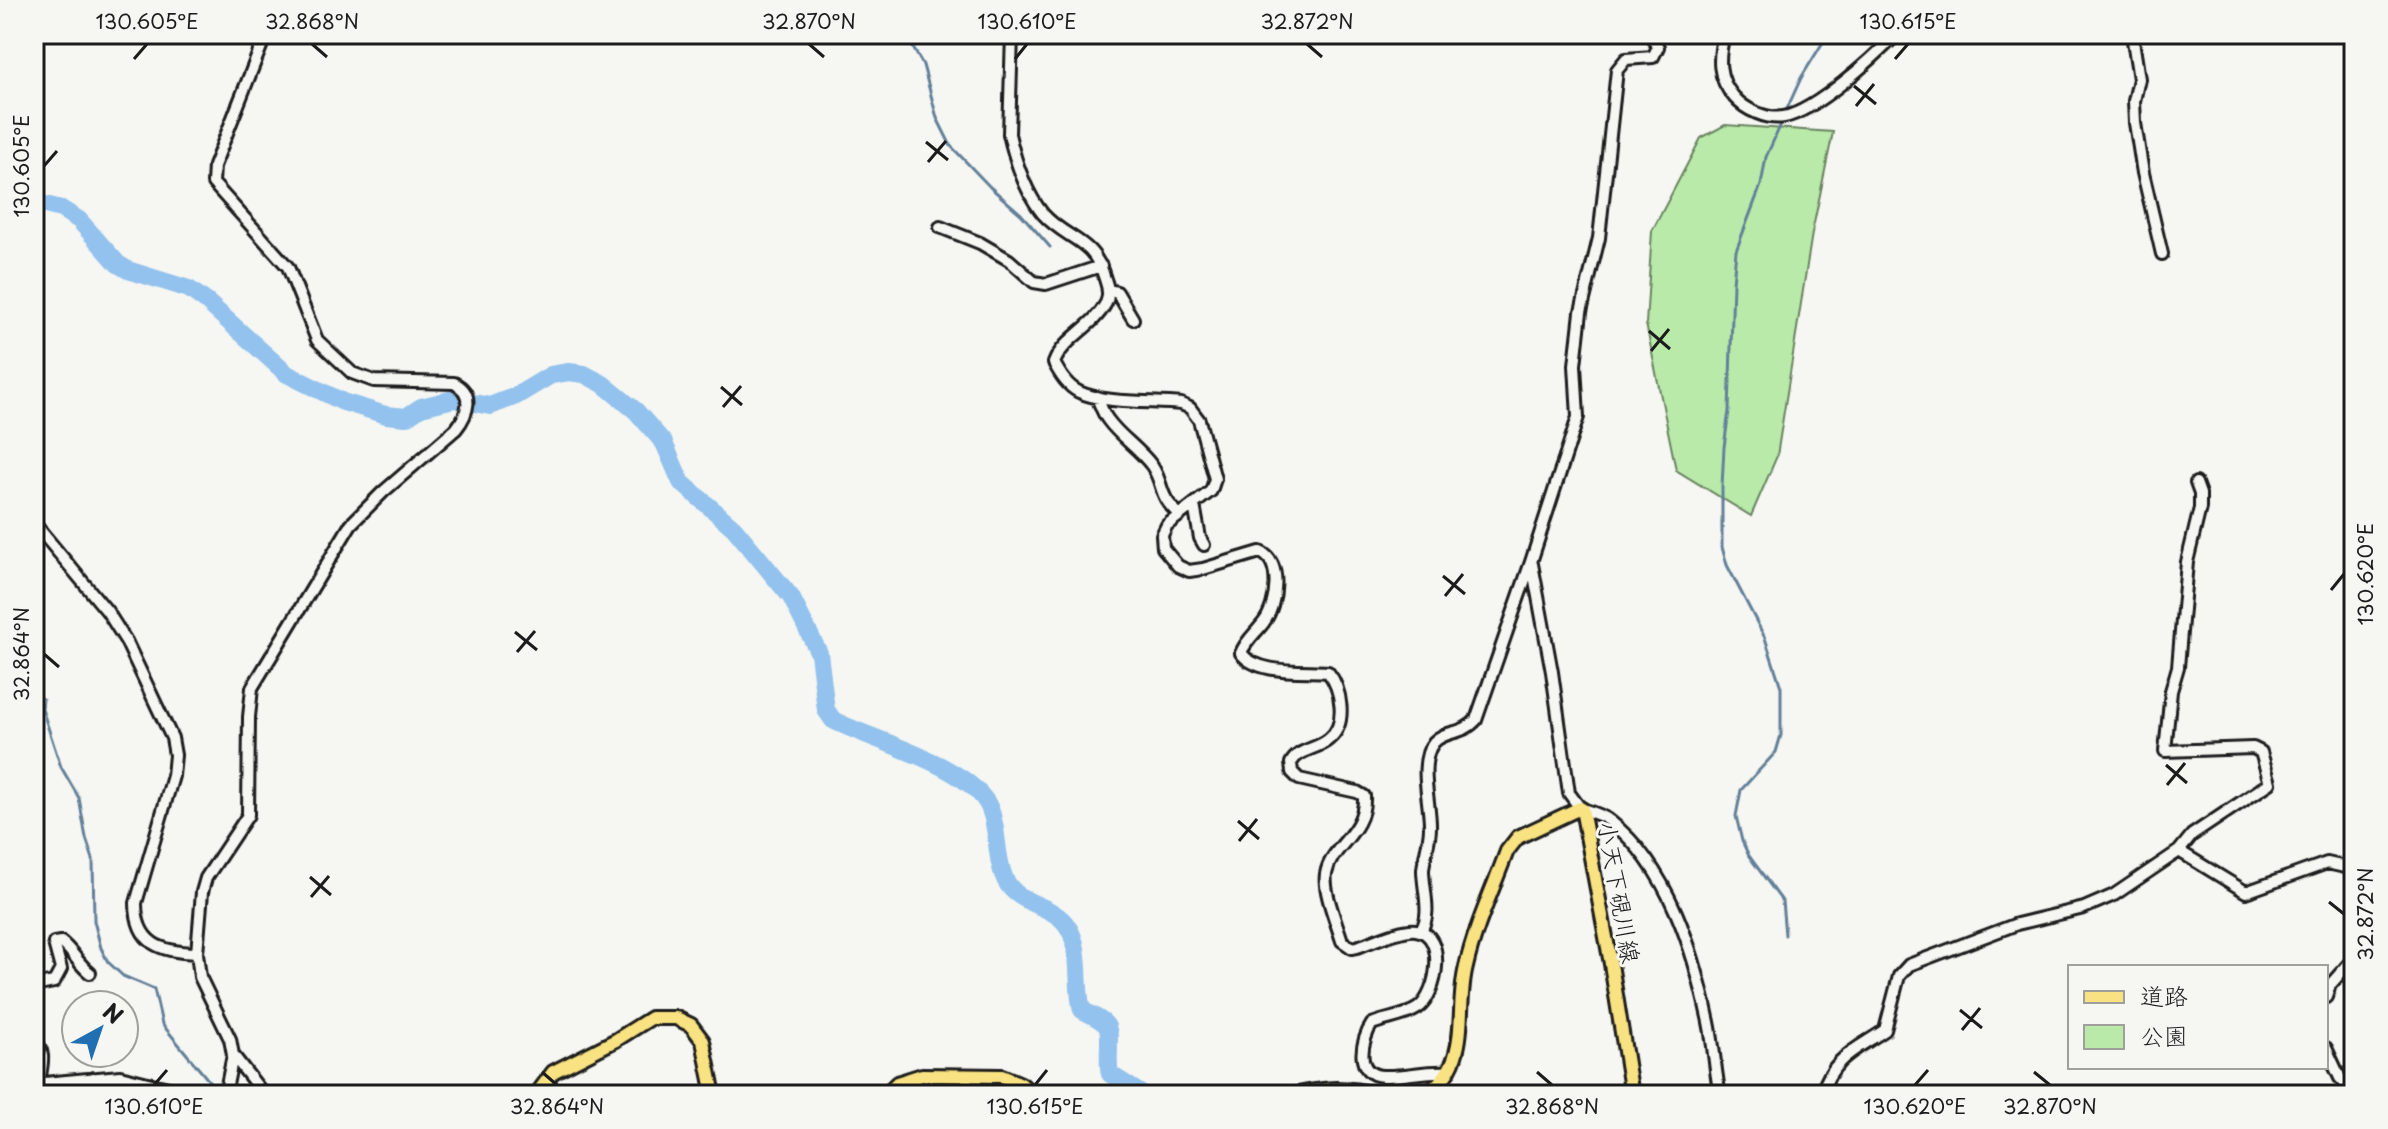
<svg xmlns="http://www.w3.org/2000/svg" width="2388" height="1129" viewBox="0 0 2388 1129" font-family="'Playpen Sans','Klee One',sans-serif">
	<rect width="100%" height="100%" fill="#f6f6f2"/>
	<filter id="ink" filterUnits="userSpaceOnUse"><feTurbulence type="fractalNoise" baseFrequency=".0125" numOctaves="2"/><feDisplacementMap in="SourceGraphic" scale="16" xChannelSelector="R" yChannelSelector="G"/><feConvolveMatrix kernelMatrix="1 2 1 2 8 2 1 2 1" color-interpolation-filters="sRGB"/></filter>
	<g filter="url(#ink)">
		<!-- green -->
		<path fill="#b9eaa9" stroke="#6a8362" stroke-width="2" d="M1725,125L1833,132L1812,233L1777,456L1751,516L1676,470L1646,324L1652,231L1701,138Z"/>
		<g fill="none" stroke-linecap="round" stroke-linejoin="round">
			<!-- stream -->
			<path stroke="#638099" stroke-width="3" d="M905,34L923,65L937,118L951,146L990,187L1021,214L1050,247
				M1786,111L1801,78L1828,34
				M1782,122L1766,157L1761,185L1736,251L1733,283L1729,411L1724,447L1722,486V547L1727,565L1765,638L1781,687V735L1776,752L1741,790L1736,816L1742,841L1749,856L1782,901L1785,935
				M34,691L43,699L42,709L61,767L79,798L86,838L93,859L94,921L101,948L108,962L123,976L154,989L162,1024L209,1081L213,1095"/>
			<!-- river -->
			<path stroke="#92c2ed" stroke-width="18" d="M34,202L61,209L79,220L118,264L128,270L189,289L207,302L287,374L343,402L386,415L406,417L421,407L454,399L490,406L516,396L551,375L569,372L584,374L603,384L636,411L664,443L681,482L734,528L791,597L819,653L826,710L833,720C873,741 973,766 990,809C999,831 995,860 1006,881C1019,906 1054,904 1068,927C1083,951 1075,984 1082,1010C1089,1014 1099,1018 1105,1024C1113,1031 1106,1060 1110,1074L1143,1095"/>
			<!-- minor casing -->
			<g stroke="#1c1c1c" stroke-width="16">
				<path id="minor" d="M1012,34L1009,134C1015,160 1026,193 1043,214C1067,241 1093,237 1105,279C1108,287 1110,295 1106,303C1094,327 1064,337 1054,363C1060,374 1067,386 1079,392C1105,404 1152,401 1181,404L1190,408L1199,420L1215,479L1211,491L1167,525L1162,535L1163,548L1178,566L1189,571L1203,569L1260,552C1283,561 1277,605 1264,622C1256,633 1246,640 1241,653C1257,675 1303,670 1328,672C1341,688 1348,724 1329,739C1317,750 1299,748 1291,763L1292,772L1299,779L1357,792L1364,796C1366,834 1331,845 1326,874C1323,891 1337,924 1342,941L1352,948L1357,947C1372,942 1402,928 1416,930C1447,934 1438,994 1418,1008C1405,1017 1386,1018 1372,1024C1361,1040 1354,1075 1383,1076C1405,1077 1426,1070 1449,1072
					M1724,34C1718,58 1717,78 1734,97C1745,110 1767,120 1784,117C1816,111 1873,58 1897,34
					M2132,34L2139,79L2134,101L2135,123L2143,173L2162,254
					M940,227L980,243L1009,260L1034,282L1046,284L1101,266
					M1109,290L1117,292L1133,319
					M1097,397C1100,404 1103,414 1108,420C1120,437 1140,449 1152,466C1165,486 1157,495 1180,515
					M1194,505L1200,538L1204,545
					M34,523L107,611L126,641L172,738L175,755L173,776L136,903C136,945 162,952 197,953
					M1532,564L1552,672L1569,793L1580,808
					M1582,809C1592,812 1603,815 1610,821C1669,867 1694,952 1709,1022C1714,1046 1715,1071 1720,1095
					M2179,851L2246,892L2327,863L2354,869
					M1421,930C1432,915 1423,889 1423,870C1424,856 1430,841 1430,827C1431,805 1417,762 1434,742C1445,730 1463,735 1476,720L1531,562L1578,417L1575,365L1581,312L1599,238L1617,70L1626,59L1653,57L1658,47L1650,34
					M34,986L54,982L61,969L54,943L61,942C73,951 78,964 90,973
					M2326,997L2330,985L2354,958
					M34,1040C47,1051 41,1067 39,1082
					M2326,1048L2340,1078L2349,1088H2354
					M233,1055L264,1095
					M34,1084L120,1076L172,1089L179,1095
					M88,1095L93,1078
					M225,1095L233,1055L230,1039L200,977L197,953L202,892L206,878L248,815L249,717L252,688L351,524L383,492L456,429C468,414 475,393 454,383L374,381L352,373L317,340L288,267L213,183L214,166L266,34
					M1821,1095C1833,1057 1854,1051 1885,1030L1899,976L1909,965L2017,924L2084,908L2114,895L2179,851L2192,835L2270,783L2261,752L2253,748L2165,751L2171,691L2178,667L2187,562L2200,508V494L2196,483"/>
			</g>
			<!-- major casing -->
			<g stroke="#1c1c1c" stroke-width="18">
				<path id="major" d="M34,1089L54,1095
					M536,1095L553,1072L616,1040L651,1018H676L691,1025L703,1041L714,1095
					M885,1095L897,1083L922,1075L1002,1076L1021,1084L1033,1095
					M1293,1095C1328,1088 1344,1086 1378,1095
					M1424,1095C1474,1063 1454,1014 1466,967C1475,927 1493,889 1507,851L1518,837L1580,808L1582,809L1611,964L1632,1095"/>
			</g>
			<!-- minor -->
			<use href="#minor" stroke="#f6f6f2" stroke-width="10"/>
			<!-- major -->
			<use href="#major" stroke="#f8e281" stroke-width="12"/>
		</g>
	</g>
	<!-- ticks -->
	<path fill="none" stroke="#1c1c1c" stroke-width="3" d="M312,44L327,57M809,44L824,57M1307,44L1322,57M134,59L147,44M1015,59L1027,44M1895,59L1908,44M1854,86L1876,104M1856,106L1874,84M926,142L948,160M928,162L946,141M44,166L57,151M1649,331L1670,349M1651,351L1669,329M721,387L742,405M723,407L741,386M1443,576L1465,594M2331,590L2344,574M1445,596L1463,574M515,632L537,650M517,652L535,631M44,654L59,667M2166,765L2187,783M2167,785L2185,763M1238,821L1259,839M1239,841L1257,819M310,877L331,895M311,897L329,876M2329,902L2344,914M1960,1010L1982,1028M1962,1030L1980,1008M542,1072L557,1085M1537,1072L1552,1085M2034,1072L2050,1085M154,1085L167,1070M1035,1085L1047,1070M1915,1085L1928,1070"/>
	<g text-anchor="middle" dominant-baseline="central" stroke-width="6" stroke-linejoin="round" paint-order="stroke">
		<!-- street labels -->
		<g font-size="24" fill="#1c1c1c" stroke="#f6f6f2">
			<text transform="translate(1620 892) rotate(80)">小天下硯川線</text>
		</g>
	</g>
	<!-- margin -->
	<rect width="2388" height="1129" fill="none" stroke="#f6f6f2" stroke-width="88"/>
	<!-- legend -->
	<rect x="2068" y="965" width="260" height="104" fill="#f6f6f2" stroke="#9f9f9c" stroke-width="2"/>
	<rect x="2084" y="991" width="40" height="12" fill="#f8e281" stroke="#9f9f9c" stroke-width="2"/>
	<text x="2140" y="1005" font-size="24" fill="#1c1c1c">道路</text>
	<rect x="2084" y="1025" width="40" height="24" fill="#b9eaa9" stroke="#9f9f9c" stroke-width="2"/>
	<text x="2140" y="1045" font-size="24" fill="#1c1c1c">公園</text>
	<!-- north arrow -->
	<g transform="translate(100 1029) rotate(40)"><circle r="38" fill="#f6f6f2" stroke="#9f9f9c" stroke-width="2"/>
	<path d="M0-6L14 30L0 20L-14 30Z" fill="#1f6fb2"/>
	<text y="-12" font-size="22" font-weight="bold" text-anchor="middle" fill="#1c1c1c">N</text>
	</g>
	<rect x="44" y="44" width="2300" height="1041" fill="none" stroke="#1c1c1c" stroke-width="3"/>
	<g font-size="20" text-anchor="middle" fill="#1c1c1c">
		<text x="147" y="29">130.605°E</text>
		<text x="312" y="29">32.868°N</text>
		<text x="809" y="29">32.870°N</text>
		<text x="1027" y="29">130.610°E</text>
		<text x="1307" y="29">32.872°N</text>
		<text x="1908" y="29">130.615°E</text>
		<text transform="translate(22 166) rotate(-90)" y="7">130.605°E</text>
		<text transform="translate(2366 574) rotate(-90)" y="7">130.620°E</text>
		<text transform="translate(22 654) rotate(-90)" y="7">32.864°N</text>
		<text transform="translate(2366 914) rotate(-90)" y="7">32.872°N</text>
		<text x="154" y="1114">130.610°E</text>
		<text x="557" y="1114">32.864°N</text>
		<text x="1035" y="1114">130.615°E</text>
		<text x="1552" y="1114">32.868°N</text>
		<text x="1915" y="1114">130.620°E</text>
		<text x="2050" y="1114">32.870°N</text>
	</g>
</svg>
